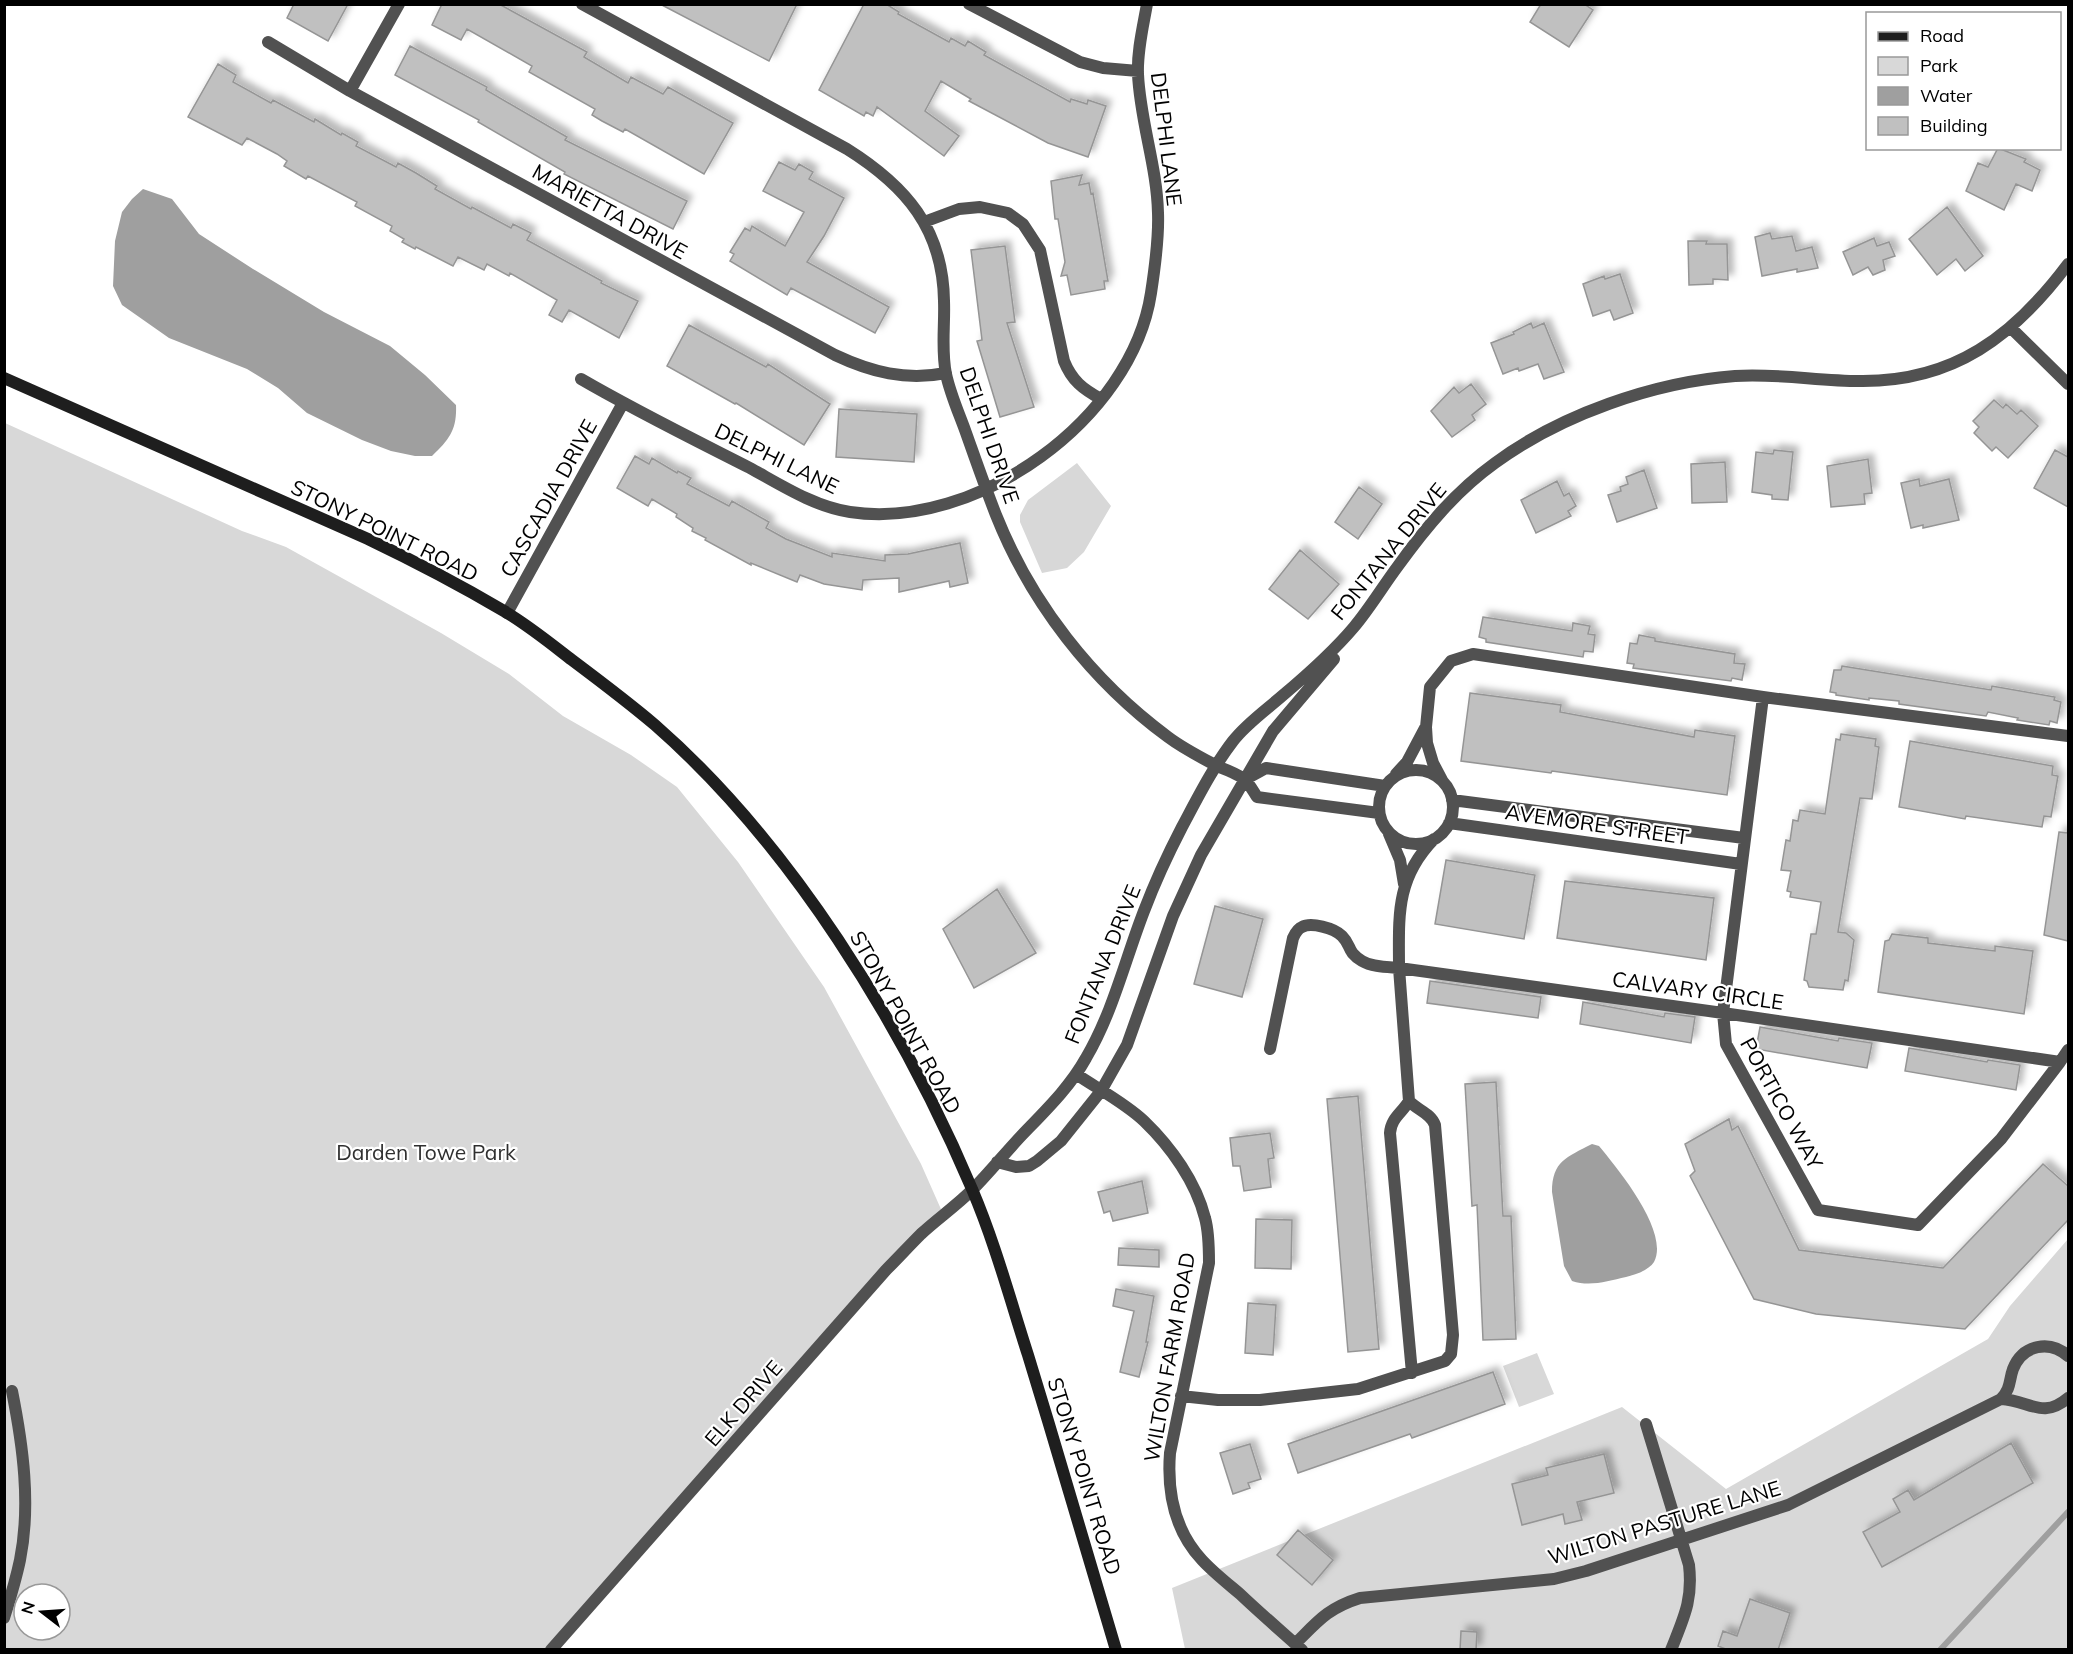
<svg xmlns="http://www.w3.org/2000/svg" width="2073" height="1654" viewBox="0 0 2073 1654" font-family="Mulish,sans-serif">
	<defs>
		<filter id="shadow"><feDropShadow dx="5.5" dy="-5.5" stdDeviation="3" flood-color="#0004"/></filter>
	</defs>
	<rect width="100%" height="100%" fill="#fff"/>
	<!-- green -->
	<path fill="#d8d8d8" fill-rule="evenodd" d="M5,423L242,531L286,547L441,633L509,674L563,716L631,755L677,787L738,862L824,987L921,1164L944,1216L820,1348L549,1649H5ZM24,1594H60V1630H24Z
		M1077,463L1111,506L1084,552L1067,568L1042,573L1020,522V515L1028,500Z
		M2068,1239V1649H1185L1172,1588L1622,1407L1726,1489L1988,1339L2010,1306Z
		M1537,1353L1554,1394L1519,1407L1503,1366Z"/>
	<!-- water -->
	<path fill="#9f9f9f" d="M143,189L172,199L199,234L253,269L324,312L390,346L425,375L456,405C457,429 450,439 432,456H415L391,451L362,440L307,413L278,388L247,369L169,338L122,305L113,286L115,241L122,212L132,199Z
		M1592,1144L1599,1146C1618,1169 1670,1232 1654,1262C1649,1270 1635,1275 1626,1277C1608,1281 1590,1287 1572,1281L1564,1266L1552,1192C1552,1161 1567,1157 1592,1144Z"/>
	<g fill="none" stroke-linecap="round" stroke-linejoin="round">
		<!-- stream -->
		<path stroke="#9f9f9f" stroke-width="6" d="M1940,1650L2068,1512"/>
	</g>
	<!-- building -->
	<path fill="#c0c0c0" stroke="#959595" stroke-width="1.5" filter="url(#shadow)" d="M294,4H348L328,41L287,18Z
		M442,4H499L587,52L584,57L628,83L631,77L663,94L668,87L733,123L704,174L625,129L623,132L602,121L592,115L595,109L529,72L532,66L467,29L461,40L432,25Z
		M660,4H797L769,61Z
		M864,4H886L899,12L898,14L949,42L951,38L965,46L968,41L986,52L984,55L1070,102L1071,99L1087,104L1088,100L1106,106L1088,157L1048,143L969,101L971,99L941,81L925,111L959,136L944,156L877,107L873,116L866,112L864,116L819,90Z
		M1541,4H1584L1593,10L1569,47L1530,22Z
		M410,46L487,87L486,90L567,137L565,140L687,201L673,229L564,174L565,172L478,122L479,120L395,75Z
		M218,64L236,75L233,82L271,103L273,100L314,122L315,119L341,135L342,133L358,142L356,146L396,167L398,163L416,173L437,186L435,189L471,209L472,207L511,228L513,224L531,233L527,240L602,281L601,283L638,301L619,338L569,310L562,322L549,315L557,300L510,273L509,276L487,264L484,270L458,257L453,266L416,247L415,249L402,242L404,239L390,231L392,226L355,206L357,202L308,176L306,179L284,166L287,161L277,154L247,138L242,145L188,117Z
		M1998,148L2026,159L2024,162L2040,170L2032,191L2016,184L2004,210L1966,191L1978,163L1988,167Z
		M779,162L795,170L799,164L813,172L809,179L844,198L824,236L807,262L889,307L875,333L791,288L787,295L730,261L734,254L730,252L745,228L750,231L752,226L785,246L804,212L763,191Z
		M1082,175L1079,185L1089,183L1091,194L1093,193L1108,281H1104L1105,289L1071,295L1067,275L1061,276L1065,262L1058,219H1055L1051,181Z
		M1947,207L1983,256L1965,271L1956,259L1937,275L1909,239Z
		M1770,233L1772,239L1792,236L1796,251L1812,247L1818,268L1797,272V269L1762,276L1755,237Z
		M1874,238L1877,246L1889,242L1895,256L1883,260L1885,270L1873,275L1868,267L1853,275L1843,252Z
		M1688,241H1707L1706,244H1727L1728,280L1713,279V284L1689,285Z
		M1005,246L1015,322L1007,323L1034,407L1000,417L977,341L982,340L971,250Z
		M1620,274L1633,313L1614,320L1610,310L1593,316L1583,284L1604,276L1605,279Z
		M1531,323L1533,328L1544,323L1564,372L1544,379L1538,364L1519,371L1518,368L1503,374L1491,343L1514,334L1513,332Z
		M689,325L766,367L768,364L830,404L804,445L736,403L735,404L667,366Z
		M1471,384L1486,404L1472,415L1475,420L1452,437L1431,411L1454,387L1459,393Z
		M1994,400L2003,408L2006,404L2017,414L2021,410L2038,426L2008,458L1996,447L1992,451L1974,433L1979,427L1973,421Z
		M839,409L917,414L914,462L836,457Z
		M1774,450L1793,452L1788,500L1772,499V495L1752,492L1756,452L1773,454Z
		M2055,450L2068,457V507L2034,488Z
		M635,456L649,464L652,458L677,473L678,471L691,478L687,484L729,506L732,501L769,522L766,528L786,539L832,557V553L885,561V555L908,554L960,543L968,583L950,587L949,581L899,592V578L863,580L862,590L824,584L800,575L797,582L751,563V565L705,540L706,538L692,531L693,528L676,517L677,514L652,499L648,506L617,488Z
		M1868,459L1872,493L1864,494L1865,504L1831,507L1827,466Z
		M1725,462L1727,502L1692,503L1691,464Z
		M1644,470L1657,508L1617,522L1608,495L1621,491L1620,487L1628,484L1626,477Z
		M1919,479L1920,486L1949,479L1959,520L1923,528V525L1911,528L1901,483Z
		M1557,481L1564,496L1569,493L1576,506L1568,511L1571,516L1536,533L1521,500Z
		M1359,487L1382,504L1358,539L1335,522Z
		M1300,550L1339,584L1308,619L1269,589Z
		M1483,617L1572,631L1573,623L1590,626L1588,634L1595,635L1593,652L1584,651L1583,657L1486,642V639L1479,637Z
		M1639,635L1655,638V641L1735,654L1734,663L1745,664L1742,680L1732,678L1731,681L1633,668L1634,664L1627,663L1630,643L1637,644Z
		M1842,666L1991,690L1992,686L2055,697L2054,700L2061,702L2057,723L2050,721L2049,725L2017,720L2018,718L1988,712L1986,716L1899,704V701L1869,698V700L1836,695V693L1830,692L1834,670H1841Z
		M1470,693L1561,705L1560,712L1694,737L1695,730L1735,736L1727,795L1552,771L1551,773L1461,761Z
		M1841,734L1876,739L1875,746L1879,747L1872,799L1860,798L1838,932L1846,933L1854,940L1848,981L1845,980L1843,990L1809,987L1807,981L1804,980L1811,934H1816L1821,902L1790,897L1791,892L1787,891L1791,871L1781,870L1786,840L1790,841L1793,820L1798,821L1800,810L1825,814L1836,739L1840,740Z
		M1910,741L2053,766L2052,775L2058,776L2051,817L2044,816L2042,827L1966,816L1965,819L1899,807Z
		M2059,832L2068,833V941L2044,935Z
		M1446,860L1535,875L1524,939L1435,924Z
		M1565,881L1714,898L1706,960L1557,938Z
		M997,889L1036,953L974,988L943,929Z
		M1215,906L1263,919L1242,997L1194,984Z
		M1892,934L1928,938V943L1995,951V946L2033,951L2024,1014L1878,992L1885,941L1889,940Z
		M1430,981L1541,997L1538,1018L1427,1003Z
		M1583,1002L1664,1017L1665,1013L1695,1017L1691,1043L1580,1024Z
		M1760,1027L1838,1041L1839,1038L1872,1043L1867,1068L1756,1049Z
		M1909,1048L1987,1062L1988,1060L2020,1065L2016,1090L1905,1071Z
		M1496,1082L1503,1216H1511L1516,1339L1483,1340L1477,1205L1472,1206L1465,1084Z
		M1358,1096L1379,1349L1348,1352L1327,1099Z
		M1729,1119L1732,1130L1738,1126L1799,1250L1943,1268L2043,1164L2068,1186V1220L1965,1329L1816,1314L1754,1299L1690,1176L1695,1171L1685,1144Z
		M1270,1133L1274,1158L1268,1159L1271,1187L1244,1191L1240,1166H1233L1230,1138Z
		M1142,1181L1148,1213L1113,1221L1110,1211L1104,1213L1098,1192Z
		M1256,1219L1292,1220L1291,1269L1255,1268Z
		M1119,1248L1159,1250V1267L1118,1265Z
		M1116,1289L1154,1296L1146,1342H1148L1139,1377L1120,1372L1134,1311L1113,1306Z
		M1248,1303L1276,1305L1273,1355L1245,1353Z
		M1493,1372L1505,1404L1412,1438L1410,1434L1298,1473L1288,1444Z
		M2011,1443L2033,1483L1882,1567L1863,1532L1900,1512L1893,1499L1908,1490L1914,1500Z
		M1250,1444L1261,1479L1248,1483L1250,1488L1233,1494L1220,1453Z
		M1604,1454L1614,1493L1577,1502L1582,1520L1565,1524L1563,1514L1522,1525L1512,1484L1548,1475L1546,1468Z
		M1298,1530L1333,1560L1312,1585L1277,1555Z
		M1750,1599L1790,1613L1778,1650H1728L1718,1646L1723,1631L1737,1636Z
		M1461,1631L1477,1632L1476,1650H1460Z"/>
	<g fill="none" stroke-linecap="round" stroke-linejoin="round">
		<!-- street -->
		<path stroke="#515151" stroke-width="12" d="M582,4L847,149C906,186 943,229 944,301C945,325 941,350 946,374C950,393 958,411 965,430C975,458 985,487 996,515C1031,603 1092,681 1168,737C1184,749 1202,758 1219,767C1227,770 1237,774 1244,779C1249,783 1253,791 1257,797L1379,813
			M969,4L1080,62L1103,68L1138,71
			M268,42L350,91L835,355C871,372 906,381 946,373
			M350,91L399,4
			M924,222L959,209L980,207L1008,213L1023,224L1040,250L1064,361C1072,381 1083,389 1101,399
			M2011,328L2068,384
			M581,379C636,411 693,439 750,468C781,485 815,507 850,512C976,531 1132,419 1151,293C1155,267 1159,239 1158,213C1157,166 1140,121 1138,74C1137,51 1143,27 1147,4
			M507,613L623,403
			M1763,697L1723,1013L1726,1044L1818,1210L1918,1225L2001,1139L2060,1062
			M1379 807a37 37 0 1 1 74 0a37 37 0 1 1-74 0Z
			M1396,774L1407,762L1425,728
			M1246,779L1266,768L1385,786
			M1442,780L1433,763L1427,743L1426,727L1430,687L1451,661L1473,654L1763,697L2068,736
			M1452,800L1744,838
			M1449,823L1741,864
			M1389,834L1400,860L1404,884
			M1434,839C1395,879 1399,917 1399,968L1723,1013L2060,1062L2068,1050
			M1270,1049L1293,938C1295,934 1297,929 1302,927C1311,922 1334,928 1342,936C1352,946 1346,951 1362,961C1372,967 1388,967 1399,968L1409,1101C1402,1113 1391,1118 1390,1133L1412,1373
			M1076,1074C1098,1089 1125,1103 1144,1121C1171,1147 1196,1182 1205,1218C1209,1232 1209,1248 1209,1263L1170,1453C1167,1492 1174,1530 1202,1560C1213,1572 1227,1583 1240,1594C1260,1613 1281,1631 1302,1650
			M997,1162L1016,1167L1029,1166L1037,1161L1061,1141L1101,1091L1127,1045L1173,916L1201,855L1273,731L1334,659
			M2068,1356C2050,1340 2023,1344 2013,1369C2009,1380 2011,1389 2001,1399C2029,1400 2042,1420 2068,1398
			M1181,1396L1218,1400H1260L1358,1389L1445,1361L1451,1354L1453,1335L1435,1125C1431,1113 1417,1110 1409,1101
			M1646,1424L1689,1565C1693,1600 1684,1617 1671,1650
			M4,1618C10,1599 16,1579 20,1560C31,1505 23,1446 12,1391
			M1295,1644C1318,1621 1328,1608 1360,1598L1554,1579L1586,1571L1788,1505L2001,1399
			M551,1650L886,1270C898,1258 909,1246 921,1234C937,1219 956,1206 972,1190C989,1173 1005,1153 1022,1135C1045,1111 1070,1087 1086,1058C1113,1012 1125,960 1144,911C1155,882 1168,854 1182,827C1197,799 1213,767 1233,741C1246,724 1266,710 1282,696C1307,675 1333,652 1354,627C1370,608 1383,586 1398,566C1426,527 1456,491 1495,463C1560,415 1654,382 1735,376C1777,373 1818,381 1860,381C1954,382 2014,336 2068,264"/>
		<!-- secondary -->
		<path stroke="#1e1e1e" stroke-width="12" d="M4,378L368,539C414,561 460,585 504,611C528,625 550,643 572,660C600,681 628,702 655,725C790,843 902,1024 972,1189C995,1243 1010,1299 1028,1355C1058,1453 1087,1551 1116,1650"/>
	</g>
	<g text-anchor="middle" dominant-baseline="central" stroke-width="4.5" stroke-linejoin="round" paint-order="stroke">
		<!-- street labels -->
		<g font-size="21" fill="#000" stroke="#fff">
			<text transform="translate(1167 139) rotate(83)">DELPHI LANE</text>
			<text transform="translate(610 211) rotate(29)">MARIETTA DRIVE</text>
			<text transform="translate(990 435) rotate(71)">DELPHI DRIVE</text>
			<text transform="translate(777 458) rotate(26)">DELPHI LANE</text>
			<text transform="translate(548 498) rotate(-61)">CASCADIA DRIVE</text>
			<text transform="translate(385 530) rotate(26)">STONY POINT ROAD</text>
			<text transform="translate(1388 551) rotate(-51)">FONTANA DRIVE</text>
			<text transform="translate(1597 824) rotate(8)">AVEMORE STREET</text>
			<text transform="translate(1102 964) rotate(-68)">FONTANA DRIVE</text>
			<text transform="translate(1698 990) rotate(8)">CALVARY CIRCLE</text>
			<text transform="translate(906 1022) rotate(61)">STONY POINT ROAD</text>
			<text transform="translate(1782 1103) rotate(61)">PORTICO WAY</text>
			<text transform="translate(1169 1357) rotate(-80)">WILTON FARM ROAD</text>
			<text transform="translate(743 1403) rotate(-49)">ELK DRIVE</text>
			<text transform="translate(1085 1476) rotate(73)">STONY POINT ROAD</text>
			<text transform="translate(1664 1522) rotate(-17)">WILTON PASTURE LANE</text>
		</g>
		<!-- park labels -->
		<g font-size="21" fill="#2f2f2f" stroke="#fff">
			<text x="426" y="1152">Darden Towe Park</text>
		</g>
	</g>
	<!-- border -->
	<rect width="2073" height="1654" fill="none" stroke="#000000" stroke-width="12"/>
	<!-- legend -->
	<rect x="1866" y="12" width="195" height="138" fill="#ffffff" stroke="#999999" stroke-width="1.5"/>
	<rect x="1878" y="32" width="30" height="9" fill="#1e1e1e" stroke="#999999" stroke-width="1.5"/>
	<text x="1920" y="42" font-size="18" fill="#000000">Road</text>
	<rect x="1878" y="57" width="30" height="18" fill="#d8d8d8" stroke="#999999" stroke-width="1.5"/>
	<text x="1920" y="72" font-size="18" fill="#000000">Park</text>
	<rect x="1878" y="87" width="30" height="18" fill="#9f9f9f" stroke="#999999" stroke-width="1.5"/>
	<text x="1920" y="102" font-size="18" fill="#000000">Water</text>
	<rect x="1878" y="117" width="30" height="18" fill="#c0c0c0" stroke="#999999" stroke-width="1.5"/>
	<text x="1920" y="132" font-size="18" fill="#000000">Building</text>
	<!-- north arrow -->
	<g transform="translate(42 1612) rotate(287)"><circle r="28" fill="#ffffff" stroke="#999999" stroke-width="1.5"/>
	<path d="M0-4.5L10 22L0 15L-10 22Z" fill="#000000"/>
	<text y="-9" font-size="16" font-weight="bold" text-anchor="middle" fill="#000000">N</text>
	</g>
</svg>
